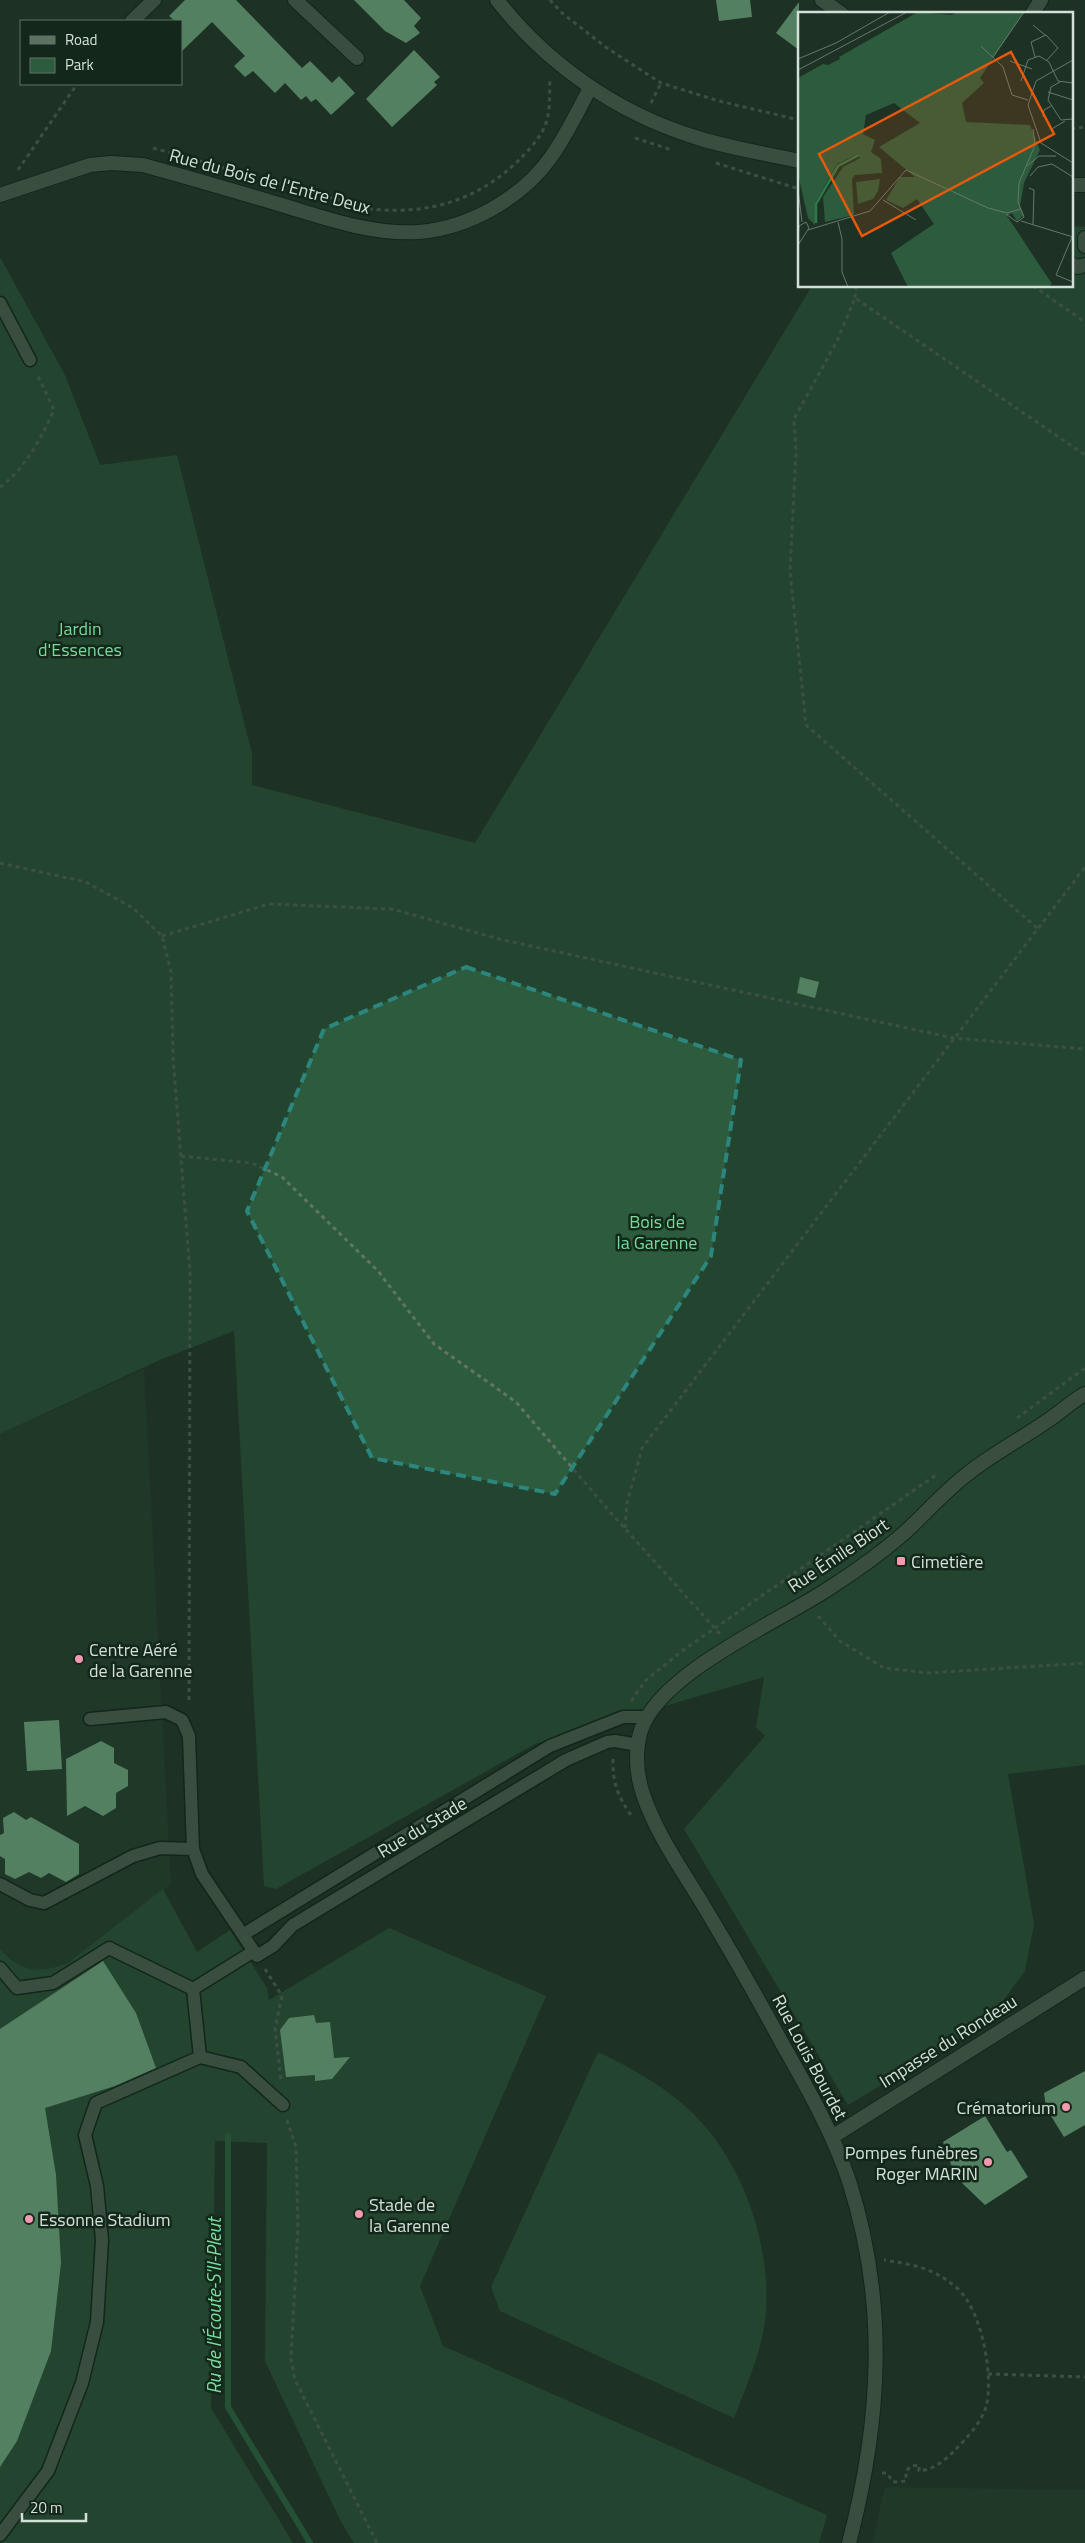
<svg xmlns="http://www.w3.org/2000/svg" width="1085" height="2543" viewBox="0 0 1085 2543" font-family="'Titillium Web',sans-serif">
	<rect width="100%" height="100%" fill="#1d3224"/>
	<!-- built -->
	<path fill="#25402e" d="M144,1369L171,1884L68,1963L51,1970L35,1971L21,1967L0,1949V1434Z
		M885,2487L1085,2490V2543H872Z"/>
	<!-- green -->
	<path fill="#2c5c3d" d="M1071,226L1085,227V1765L1008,1774L1034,1924L1025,1971L988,2021L848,2105L684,1829L765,1736L756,1727L764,1677L535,1744L276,1889L264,1886L234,1331L162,1359L0,1434V257L65,375L100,465L177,455L252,754V785L475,843L812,286H1071Z
		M163,1889L197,1952L230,1930L267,1988L269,2000L389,1928L546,1996L420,2286L443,2346L827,2515L819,2543H354L340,2520L265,2361L267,2143L215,2141L211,2408L293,2543H0V1949C23,1973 38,1974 68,1963Z
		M598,2052C629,2067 659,2083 685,2106C740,2154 771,2240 766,2312C763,2349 747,2384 734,2418L500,2311L491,2287Z"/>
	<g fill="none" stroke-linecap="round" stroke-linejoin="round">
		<!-- stream -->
		<path stroke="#2d774a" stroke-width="6" d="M228,2136V2407L310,2543"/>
	</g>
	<!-- building -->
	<path fill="#97e1ae" d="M185,0H236L302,68L310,61L332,83L339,76L355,93L331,115L316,99L311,102L306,96L301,100L285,83L275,93L253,71L245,77L234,66L245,56L212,22L181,52V21H175L169,16Z
		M354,0H404L421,18L414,26L420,33L406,43L385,31Z
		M716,0H750L752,17L719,21Z
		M799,2V50L776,33Z
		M414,50L440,77L434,82L437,85L392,127L366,99Z
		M800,977L819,982L815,998L797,993Z
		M59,1720L62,1769L27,1771L24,1722Z
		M101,1741L114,1748V1763L128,1770V1786L116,1793V1808L103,1816L85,1806L67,1816L66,1759Z
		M14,1812L26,1820L31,1817L79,1844V1874L66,1882L49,1873L41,1878L29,1872L15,1879L5,1874V1859L0,1856V1835L4,1833L3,1818Z
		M103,1961L136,2013L156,2068L115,2086L45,2108L56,2175L61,2263L51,2351L17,2441L0,2467V2029Z
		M314,2015L316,2023L330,2022L334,2058L350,2057L332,2079L315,2081V2075L286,2077L280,2030L289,2018Z
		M1085,2071V2125L1064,2137L1046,2108L1044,2093Z
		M985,2116L1007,2152L1011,2150L1028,2177L985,2205L963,2184L953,2170L943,2142Z"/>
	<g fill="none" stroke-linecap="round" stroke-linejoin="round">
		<!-- service casing -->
		<g stroke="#05190d" stroke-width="15">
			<path id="service" d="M0,303L30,360
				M90,1719L166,1712L182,1720L189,1736L193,1849L202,1874L257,1956L273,1946L293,1925L566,1760L607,1742L615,1741L638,1745
				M0,1884L30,1900L44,1903L133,1856L160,1848L193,1849
				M244,1934L550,1746L623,1717H648
				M0,1968L17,1988L53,1983L109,1948L193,1989L254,1951
				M200,2057L241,2067L283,2105
				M0,2535L48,2471L82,2383L97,2322L102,2240L97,2186L85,2135L96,2103L200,2057L193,1989"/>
		</g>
		<!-- minor casing -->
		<g stroke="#05190d" stroke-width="16">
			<path id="minor" d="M295,0L357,58
				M822,0L842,14
				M1032,14L1041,0
				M132,21L154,0
				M0,195L90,165L111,163L143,165C190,178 238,192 285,206C328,219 373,235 419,232C469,228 522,198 551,157C566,136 578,111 590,88
				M832,2137L1085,1978"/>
		</g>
		<!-- tertiary casing -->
		<g stroke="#05190d" stroke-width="16">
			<path id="tertiary" d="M497,0C547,64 617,113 695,137C728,148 764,153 799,161
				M1071,185H1085
				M1085,238V246
				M1071,264L1078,267L1085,265
				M849,2543C881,2421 888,2303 849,2181C833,2133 808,2089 783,2045C758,1999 732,1953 705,1908C683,1871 656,1834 643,1794C636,1773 635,1751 641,1730C661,1672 778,1622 828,1589C853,1573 880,1554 903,1534C924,1515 944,1492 966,1475C992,1454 1023,1438 1050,1419C1062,1411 1072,1401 1085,1394"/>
		</g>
		<!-- path -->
		<path stroke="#627468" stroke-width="3" stroke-dasharray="4 4" stroke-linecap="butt" d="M550,0L562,13L607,48L661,83L719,101L799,120
			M651,103L661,83
			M1071,129L1085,127
			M635,138L672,150
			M153,148L372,209C429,215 478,200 519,160C529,150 542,136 546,123C551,108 549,94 550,78
			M716,163L799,189
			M18,170L77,84
			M1033,286L1085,322
			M855,298L856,286
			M0,487C26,468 41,438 54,410L37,374
			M0,863L86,882L133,908L162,936L171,972L173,1057L190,1273L189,1704
			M1037,928L806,725L790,571L796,452L794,419L837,341L855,298L1085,455
			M162,936L269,904L392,909L499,939L953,1038L1085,1049
			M181,1156L252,1163L282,1177L378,1271L434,1344L516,1402L610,1512L720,1634
			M1017,1418L1085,1368
			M625,1528L627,1503L642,1448L1085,867
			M818,1616L840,1641L884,1668L928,1673L1085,1663
			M631,1701L646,1680L682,1651L936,1475
			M613,1759C612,1781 618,1797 631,1815
			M265,1969L282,1996L275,2029L281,2080
			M287,2120L296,2147L298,2226L291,2359L295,2380L377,2543
			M988,2374L1085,2377
			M882,2473H887L893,2482L906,2481V2471L911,2466L919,2465V2471C933,2470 946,2460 955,2450C966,2439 981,2423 986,2407C994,2376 982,2310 957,2288C932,2267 914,2265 884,2260"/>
		<!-- service -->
		<use href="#service" stroke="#5b7261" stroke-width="12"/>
		<!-- minor -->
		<use href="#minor" stroke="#5b7261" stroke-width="14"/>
		<!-- tertiary -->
		<use href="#tertiary" stroke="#5b7261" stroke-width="14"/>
	</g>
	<!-- marked area -->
	<path d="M0 0H1085V2543H0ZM466,967L741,1060L711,1256L555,1494L372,1458L247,1211L324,1029Z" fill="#1d3224" fill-opacity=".55" fill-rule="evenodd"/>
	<path fill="none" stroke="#2c867e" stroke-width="4" stroke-dasharray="10 6" stroke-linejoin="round" d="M466,967L741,1060L711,1256L555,1494L372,1458L247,1211L324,1029Z"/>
	<!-- markers -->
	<g fill="#f29ab0" stroke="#13281a" stroke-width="2">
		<rect x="896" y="1556" width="10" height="10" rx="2.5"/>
		<circle cx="79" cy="1659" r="5"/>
		<circle cx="1066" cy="2107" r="5"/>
		<circle cx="988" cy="2162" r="5"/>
		<circle cx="359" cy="2214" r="5"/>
		<circle cx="29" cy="2219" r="5"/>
	</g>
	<g text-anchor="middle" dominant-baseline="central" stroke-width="5" stroke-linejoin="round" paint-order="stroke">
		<!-- street labels -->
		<g font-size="18" fill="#d3e0d7" stroke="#13281a">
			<text transform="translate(270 181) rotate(15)">Rue du Bois de l'Entre Deux</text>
			<text transform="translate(838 1555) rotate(-34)">Rue Émile Biort</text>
			<text transform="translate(422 1827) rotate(-31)">Rue du Stade</text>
			<text transform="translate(948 2041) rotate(-32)">Impasse du Rondeau</text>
			<text transform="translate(810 2057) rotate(62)">Rue Louis Bourdet</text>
		</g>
		<!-- park labels -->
		<g font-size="18" fill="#77db9a" stroke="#13281a">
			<text x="80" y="628">Jardin<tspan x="80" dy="21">d'Essences</tspan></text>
			<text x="657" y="1221">Bois de<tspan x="657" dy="21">la Garenne</tspan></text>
		</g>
		<!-- poi labels -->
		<g font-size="18" fill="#d3e0d7" stroke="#13281a" text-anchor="start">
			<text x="911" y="1561">Cimetière</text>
			<text x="89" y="1649">Centre Aéré<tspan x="89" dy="21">de la Garenne</tspan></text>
			<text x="1056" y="2107" text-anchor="end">Crématorium</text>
			<text x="978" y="2152" text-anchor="end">Pompes funèbres<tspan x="978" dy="21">Roger MARIN</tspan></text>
			<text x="369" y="2204">Stade de<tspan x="369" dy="21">la Garenne</tspan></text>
			<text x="39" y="2219">Essonne Stadium</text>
		</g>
		<!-- water labels -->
		<g font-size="19" font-style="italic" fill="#7add9c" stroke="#13281a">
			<text transform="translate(213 2306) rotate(-90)">Ru de l'Écoute-S'Il-Pleut</text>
		</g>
	</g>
	<!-- overview -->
	<g transform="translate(798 12)">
		<rect width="275" height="275" fill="#1d3224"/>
		<path d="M120,0L154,3L159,0H226L182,66L186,71L164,91L168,110L232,113L242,138L226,171L222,194L226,203L219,209L214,201L209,204L254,272L250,275H110L93,241L136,212L119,187L105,196L88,188L102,165H117L81,135L122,111L96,91L68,103L65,122L77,128L73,140L83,147L84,161L57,163L54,167L56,203L27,210L25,185L45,155L62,146L60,142L39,152L17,191V213L10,206L0,162V66L25,52L30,53L42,47L41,45ZM82,167L80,179L75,187L60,192L58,170Z" fill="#2c5c3d"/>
		<path fill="none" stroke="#2d774a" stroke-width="2.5" d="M18,211V192L40,154L61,143"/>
		<path fill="none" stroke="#66786c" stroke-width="1" d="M147,0H163M235,13L247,23M183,34L205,55L214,83L230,88M195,45L226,0M237,45L233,30L248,23L260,36L249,48M0,47L38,31L92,0M275,48L238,69L230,93L243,131L275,151M212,49L234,57M0,58L109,0M223,69L230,48L241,44L251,50L260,69L275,71M262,70L253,75L250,88L263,108L275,107M250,80L275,88M245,105L246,98L253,94M252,118L267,109M229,154L241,144H258M232,164L240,155L254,152L275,165M231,176L236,178L235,212M0,177L4,210M85,188L118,208M208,202L219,210L226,205L220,190L221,171L237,133L235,117M223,209L275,225M40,210L44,227V260L50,275M10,218L72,199L108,158L190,196L209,201L223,197M274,225L258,263L275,270M0,230L1,214L8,210L11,216L0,233"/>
		<path fill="#e8590c" fill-opacity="0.15" stroke="#e8590c" stroke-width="2.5" d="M213,40L256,122L64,224L21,142Z"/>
		<rect width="275" height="275" fill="none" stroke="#d3e0d7" stroke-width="2.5"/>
	</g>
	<!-- legend -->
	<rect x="20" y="20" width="162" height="65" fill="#13281a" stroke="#607266"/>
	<rect x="30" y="36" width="25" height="8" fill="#5b7261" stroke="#607266"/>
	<text x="65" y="45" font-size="15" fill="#d3e0d7">Road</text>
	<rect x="30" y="58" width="25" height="15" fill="#2c5c3d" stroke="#607266"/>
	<text x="65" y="70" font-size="15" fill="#d3e0d7">Park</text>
	<!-- scale -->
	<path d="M22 2513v8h64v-8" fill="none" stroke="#d3e0d7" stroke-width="2.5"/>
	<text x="30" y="2513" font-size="15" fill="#d3e0d7" stroke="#13281a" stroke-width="4" paint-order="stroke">20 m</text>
</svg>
